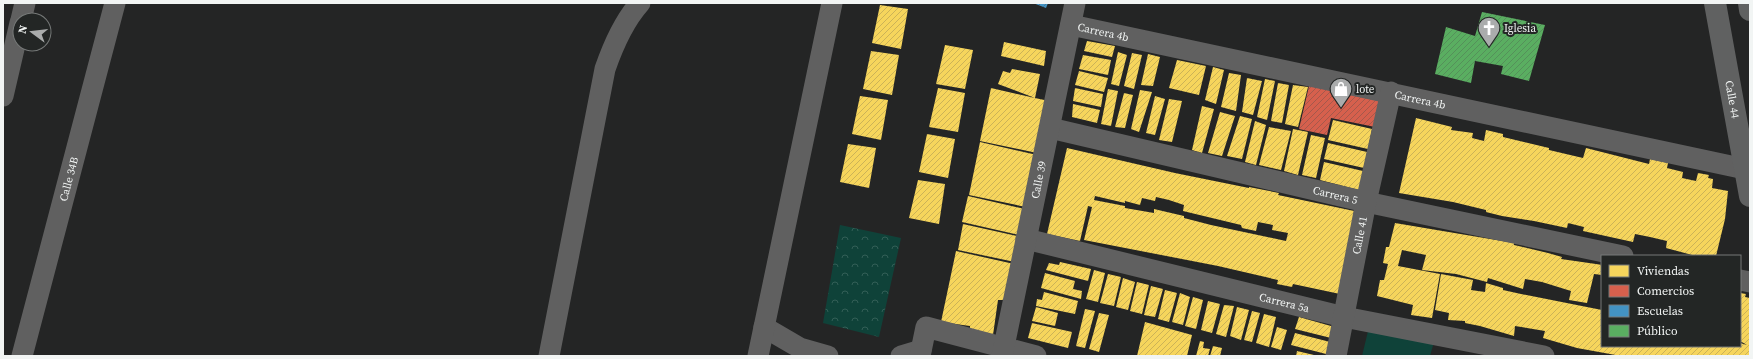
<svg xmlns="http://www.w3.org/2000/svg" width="1753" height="359" viewBox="0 0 1753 359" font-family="'Source Serif 4',serif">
	<defs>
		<pattern id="park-crowns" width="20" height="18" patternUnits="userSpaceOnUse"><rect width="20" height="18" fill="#0f4239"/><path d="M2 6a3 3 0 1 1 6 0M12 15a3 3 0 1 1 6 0" fill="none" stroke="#325e56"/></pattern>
		<pattern id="homes-hatch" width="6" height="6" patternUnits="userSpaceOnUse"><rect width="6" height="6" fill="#f6d55c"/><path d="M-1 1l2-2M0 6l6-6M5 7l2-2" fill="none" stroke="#cbb257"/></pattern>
		<pattern id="shops-hatch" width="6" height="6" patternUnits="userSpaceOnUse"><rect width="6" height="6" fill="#d6604d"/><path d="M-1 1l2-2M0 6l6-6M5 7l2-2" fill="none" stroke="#a5584c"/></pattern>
		<pattern id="schools-hatch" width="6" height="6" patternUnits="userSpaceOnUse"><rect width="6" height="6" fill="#4393c3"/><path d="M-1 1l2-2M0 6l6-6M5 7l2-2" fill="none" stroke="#457998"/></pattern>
		<pattern id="public-hatch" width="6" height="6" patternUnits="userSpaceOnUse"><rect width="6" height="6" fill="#5aae61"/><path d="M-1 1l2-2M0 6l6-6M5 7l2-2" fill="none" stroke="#55905a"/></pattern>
	</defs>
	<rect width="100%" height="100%" fill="#242525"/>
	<!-- grass -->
	<path fill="#0f4239" d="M1369,327L1434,342L1430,356H1362Z"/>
	<!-- park -->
	<path fill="url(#park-crowns)" d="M840,225L901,238L879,337L823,323Z"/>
	<!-- homes -->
	<path fill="url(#homes-hatch)" fill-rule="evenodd" d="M880,5L908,9L901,49L872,43Z
		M1087,41L1115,46L1112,57L1084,51Z
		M1004,42L1046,51L1044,66L1001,56Z
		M945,45L973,50L965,89L936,84Z
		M871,51L899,55L892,95L863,89Z
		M1118,52L1127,55L1119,86L1111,84Z
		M1132,53L1142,55L1134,89L1124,86Z
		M1148,54L1160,57L1153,86L1141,85Z
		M1083,55L1111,60L1108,75L1079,69Z
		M1177,60L1206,66L1199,95L1169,88Z
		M1213,67L1224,70L1216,104L1205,100Z
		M1012,69L1040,74L1035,98L1049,101L1043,127L1030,124L1043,127L1037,153L980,141L991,88L1035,98L998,84L1003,71L1010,73Z
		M1079,71L1108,78L1104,92L1075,85Z
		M1229,73L1241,75L1236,111L1221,107Z
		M1247,78L1262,81L1253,115L1242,112Z
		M1265,79L1275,81L1267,120L1257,117Z
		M1278,83L1289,85L1282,123L1271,121Z
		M1293,85L1308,87L1298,127L1285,124Z
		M938,88L965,93L958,132L929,127Z
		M1075,88L1103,94L1101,107L1073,101Z
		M1108,89L1118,91L1111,126L1101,124Z
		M1140,90L1152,92L1139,132L1131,129Z
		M1124,93L1133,95L1125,128L1115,127Z
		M860,96L888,100L881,140L852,134Z
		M1155,96L1165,99L1155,135L1146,133Z
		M1169,99L1182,101L1172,142L1159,140Z
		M1073,104L1100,110L1097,123L1072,117Z
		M1202,106L1214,109L1202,153L1192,150Z
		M1220,112L1235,116L1222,156L1208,153Z
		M1240,116L1252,119L1242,159L1227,156Z
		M1416,118L1452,127L1451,130L1473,133L1472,138L1484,141L1486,130L1503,134V137L1549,148V150L1583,158L1586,148L1649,164L1650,159L1668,163L1667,168L1683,172L1682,178L1696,181L1698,173L1709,175L1708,178L1713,179L1712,188L1728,191L1725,219L1716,256H1696L1666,248L1667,241L1650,237L1635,234L1633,242L1583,231L1584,227L1568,223L1569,218L1567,228L1534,221L1502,216L1486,212V210L1453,202L1399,193Z
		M1333,120L1372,129L1368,149L1328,140Z
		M1255,121L1266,125L1256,165L1245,162Z
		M1269,127L1291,131L1281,170L1259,165Z
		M1293,129L1308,132L1298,175L1284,171Z
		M927,134L955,139L948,178L919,172Z
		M1311,135L1325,138L1316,178L1302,175Z
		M980,142L1037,155L1026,207L969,195Z
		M1328,143L1367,152L1364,168L1324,159Z
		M848,144L876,148L869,188L840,182Z
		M1067,148L1175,173L1249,188V187L1279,193L1278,195L1359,212L1340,294L1293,284L1292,287L1277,284L1278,280L1218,266L1084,240L1092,207L1088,206L1080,241L1047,234ZM1095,196L1125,203V201L1140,205L1142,198L1155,201L1156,197L1169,200L1184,205L1183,211L1241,225L1242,228L1256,231L1258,222L1273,225L1272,230L1288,233L1286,241L1211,225L1184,218V216L1154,209V213L1125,208V206L1094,200Z
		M1324,162L1363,171L1359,190L1320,180Z
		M918,180L945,184L939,224L909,218Z
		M968,196L1025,209L1019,235L962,222Z
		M1395,223L1514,243V245L1548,253L1562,257L1561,259L1596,264L1602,265V275L1594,274L1587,303L1569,300L1571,291L1542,282L1525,279L1523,289L1488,278L1487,282L1456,274L1422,270L1426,255L1402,250L1398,266L1440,274L1432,318L1411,315L1413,305L1377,296L1380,280H1384L1388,264L1383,263L1386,247H1389Z
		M963,224L1021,237L1015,262L958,250Z
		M956,251L1014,264L1004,300H998L993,335L970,331V326L941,322Z
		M1060,262L1091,269L1088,281L1046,270L1049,263L1059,265Z
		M1094,270L1105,273L1098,302L1086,299Z
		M1045,273L1075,281L1073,289L1082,291L1081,299L1041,288Z
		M1108,274L1121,277L1114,306L1100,303Z
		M1441,274L1473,280L1471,290L1485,292L1486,283L1503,288V290L1521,294L1602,310V346H1740V343L1747,345L1740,341V293L1746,294L1745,297L1750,298V356H1621L1577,348L1543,338L1545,331L1515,326L1514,336L1480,326L1465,323V321L1448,320L1449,313L1435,310Z
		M1123,278L1135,282L1128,310L1116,307Z
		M1137,282L1149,285L1142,314L1130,311Z
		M1151,286L1163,289L1155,317L1144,315Z
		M1165,290L1177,293L1169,322L1158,319Z
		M1044,292L1078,301L1075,314L1036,306L1037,299L1042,300Z
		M1180,293L1190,297L1183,325L1172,322Z
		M1193,297L1203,300L1196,329L1185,326Z
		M1208,301L1220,304L1212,333L1201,330Z
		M1224,305L1234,306L1226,337L1216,334Z
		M1036,307L1058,313L1055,326L1032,321Z
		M1237,307L1249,310L1241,340L1230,336Z
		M1085,309L1095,311L1085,348L1076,346Z
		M1252,311L1260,313L1252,342L1244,340Z
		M1099,313L1109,315L1099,352L1089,349Z
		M1264,314L1276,317L1269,347L1256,343Z
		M1299,317L1338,328L1335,339L1295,329Z
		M1145,322L1192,335L1187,356H1137Z
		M1032,323L1072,332L1068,348L1028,338Z
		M1277,327L1287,330L1281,350L1271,347Z
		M1295,333L1334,343L1330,355L1291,345Z
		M1200,341L1204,342L1203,348L1210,349L1208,356H1196Z
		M1213,346L1222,348L1220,356H1210Z
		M1297,351L1314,355V356H1296Z"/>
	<!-- shops -->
	<path fill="url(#shops-hatch)" d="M1309,86L1379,100L1375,127L1331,118L1327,135L1299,129Z"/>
	<!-- schools -->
	<path fill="url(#schools-hatch)" d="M1033,3H1048L1046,8Z"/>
	<!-- public -->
	<path fill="url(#public-hatch)" d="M1482,12L1545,25L1529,81L1501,74L1503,66L1475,61L1471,83L1435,74L1446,27L1475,36Z"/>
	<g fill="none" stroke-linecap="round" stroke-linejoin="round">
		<!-- minor -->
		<g stroke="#606060" stroke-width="21">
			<path d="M21,20L25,3"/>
			<path id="s1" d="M1071,25L1745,169"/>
			<path d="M3,96L20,23"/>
			<path id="s2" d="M1050,128L1366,202L1623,256"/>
			<path id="s3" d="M1026,239L1344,317L1544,356"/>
			<path d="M1740,280L1750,282"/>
			<path d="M764,327L800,348L828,356"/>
			<path id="s4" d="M22,356L115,3"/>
			<path d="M549,356L605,69C613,46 623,22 640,3"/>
			<path d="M758,356L832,3"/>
			<path d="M901,356L921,350"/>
			<path d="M920,356L926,327L1036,356"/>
			<path id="s5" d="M1002,356L1075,3"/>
			<path id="s6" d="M1336,356L1366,202L1391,92"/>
		</g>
		<!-- major -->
		<g stroke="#606161" stroke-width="22">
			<path id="s7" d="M1715,3L1750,196"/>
			<path d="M1749,3L1750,10"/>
		</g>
	</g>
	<!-- icons -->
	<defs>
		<g id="church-pin" transform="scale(1.15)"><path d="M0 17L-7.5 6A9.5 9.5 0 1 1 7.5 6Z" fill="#aaacac" stroke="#232625"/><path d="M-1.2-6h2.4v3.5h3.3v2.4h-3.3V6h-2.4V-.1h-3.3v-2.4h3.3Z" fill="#fff"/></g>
		<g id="shop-pin" transform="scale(1.15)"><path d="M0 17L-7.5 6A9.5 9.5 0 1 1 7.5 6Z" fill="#aaacac" stroke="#232625"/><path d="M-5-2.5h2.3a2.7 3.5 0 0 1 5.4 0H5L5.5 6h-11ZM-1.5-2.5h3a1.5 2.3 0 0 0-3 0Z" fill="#fff"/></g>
	</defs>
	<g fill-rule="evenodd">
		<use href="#church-pin" x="1489" y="28"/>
		<use href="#shop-pin" x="1341" y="89"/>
	</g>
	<g text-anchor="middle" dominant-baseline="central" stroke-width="4" stroke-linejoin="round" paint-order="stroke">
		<!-- poi labels -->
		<g font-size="11" fill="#f2f5f4" stroke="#232625" text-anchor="start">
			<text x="1504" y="28">Iglesia</text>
			<text x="1356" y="89">lote</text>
		</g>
		<!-- street labels -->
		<g font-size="11" fill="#f2f5f4" stroke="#232625">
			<text stroke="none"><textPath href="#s1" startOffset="33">Carrera 4b</textPath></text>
			<text stroke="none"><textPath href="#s1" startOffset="357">Carrera 4b</textPath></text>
			<text stroke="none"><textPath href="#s7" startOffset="98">Calle 44</textPath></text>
			<text stroke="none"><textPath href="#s4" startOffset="183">Calle 34B</textPath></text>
			<text stroke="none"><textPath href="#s5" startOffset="180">Calle 39</textPath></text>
			<text stroke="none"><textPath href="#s2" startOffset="293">Carrera 5</textPath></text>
			<text stroke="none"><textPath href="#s6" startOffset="123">Calle 41</textPath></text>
			<text stroke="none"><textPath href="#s3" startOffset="266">Carrera 5a</textPath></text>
		</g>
	</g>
	<!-- border -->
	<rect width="1753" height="359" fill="none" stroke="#f2f5f4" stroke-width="8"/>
	<!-- legend -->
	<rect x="1601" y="255" width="140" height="92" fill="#232625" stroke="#767978"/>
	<rect x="1609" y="265" width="20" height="12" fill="#f6d55c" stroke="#767978"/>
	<text x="1637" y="275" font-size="12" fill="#f2f5f4">Viviendas</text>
	<rect x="1609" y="285" width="20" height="12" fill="#d6604d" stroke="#767978"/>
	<text x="1637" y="295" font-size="12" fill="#f2f5f4">Comercios</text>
	<rect x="1609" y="305" width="20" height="12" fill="#4393c3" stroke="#767978"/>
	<text x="1637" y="315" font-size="12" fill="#f2f5f4">Escuelas</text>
	<rect x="1609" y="325" width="20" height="12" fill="#5aae61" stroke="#767978"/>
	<text x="1637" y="335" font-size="12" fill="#f2f5f4">Público</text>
	<!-- north arrow -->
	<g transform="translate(32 32) rotate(285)"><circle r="19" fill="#232625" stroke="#767978"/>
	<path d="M0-3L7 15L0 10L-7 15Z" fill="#aaacac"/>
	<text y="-6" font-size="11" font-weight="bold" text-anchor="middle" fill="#f2f5f4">N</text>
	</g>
</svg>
